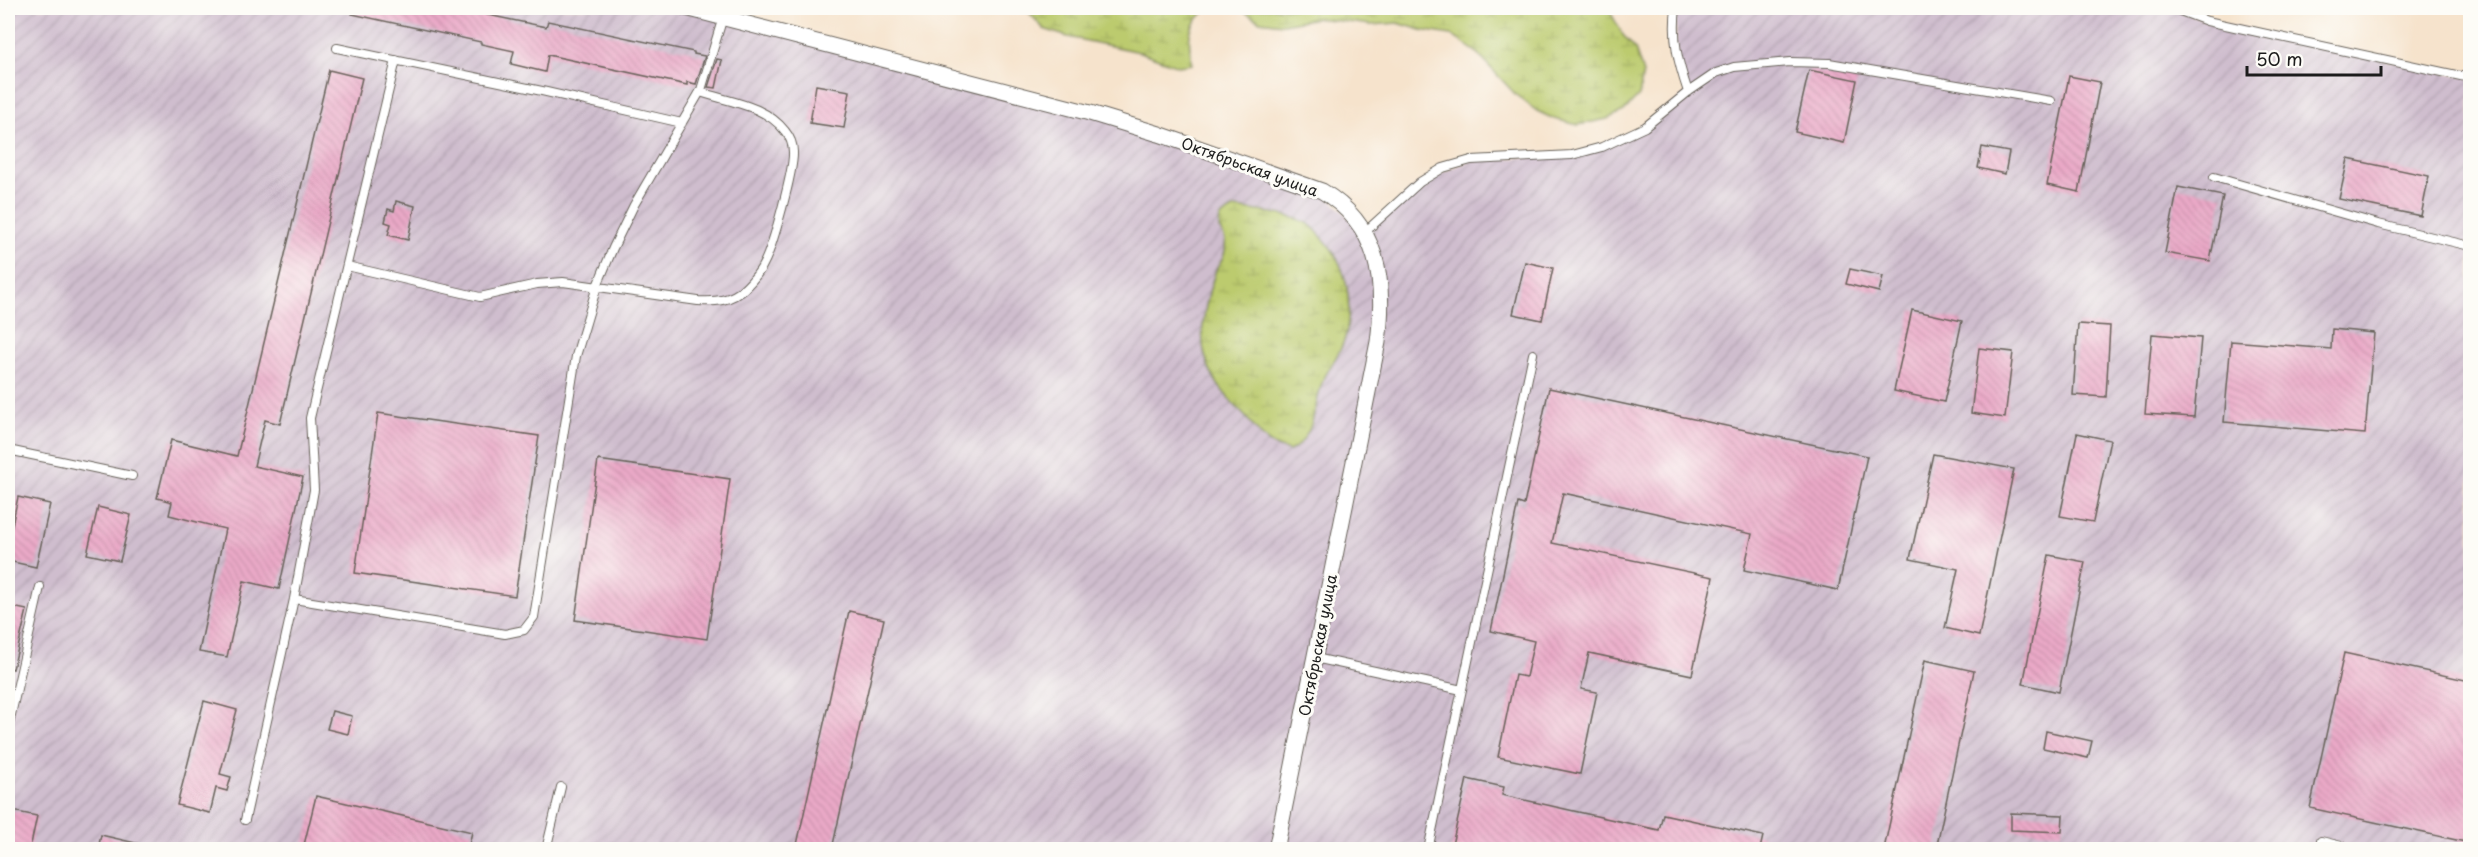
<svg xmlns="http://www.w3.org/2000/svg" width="2478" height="857" viewBox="0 0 2478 857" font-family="'Playpen Sans',sans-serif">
	<defs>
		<pattern id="industrial-furrows" width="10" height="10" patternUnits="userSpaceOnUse" patternTransform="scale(1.5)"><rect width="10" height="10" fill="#cfbdce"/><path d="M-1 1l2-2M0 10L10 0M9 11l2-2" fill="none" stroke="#b1a2b0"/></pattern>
		<pattern id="wetland-marsh" width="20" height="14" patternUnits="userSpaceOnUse" patternTransform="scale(1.5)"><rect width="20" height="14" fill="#bccb6e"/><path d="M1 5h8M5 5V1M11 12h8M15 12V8" fill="none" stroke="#a1ae5f"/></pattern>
		<pattern id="building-back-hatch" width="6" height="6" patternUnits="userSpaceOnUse" patternTransform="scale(1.5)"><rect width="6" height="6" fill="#eaa9c7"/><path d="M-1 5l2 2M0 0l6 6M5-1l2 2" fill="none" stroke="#c891aa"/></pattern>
	</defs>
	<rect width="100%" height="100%" fill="#fdfcf7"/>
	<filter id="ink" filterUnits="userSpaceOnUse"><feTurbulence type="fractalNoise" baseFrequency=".0167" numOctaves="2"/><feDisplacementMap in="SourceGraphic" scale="12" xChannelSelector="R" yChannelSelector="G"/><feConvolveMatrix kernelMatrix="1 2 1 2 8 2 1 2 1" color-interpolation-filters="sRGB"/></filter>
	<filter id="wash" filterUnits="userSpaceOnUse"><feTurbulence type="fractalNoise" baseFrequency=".008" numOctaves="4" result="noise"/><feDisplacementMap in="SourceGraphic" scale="24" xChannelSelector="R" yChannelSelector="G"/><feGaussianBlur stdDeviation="1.35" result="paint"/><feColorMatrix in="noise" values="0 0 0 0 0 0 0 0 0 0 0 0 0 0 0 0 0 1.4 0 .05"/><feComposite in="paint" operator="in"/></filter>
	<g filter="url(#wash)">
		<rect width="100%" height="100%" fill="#f6e3cc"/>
		<!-- industrial -->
		<path fill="url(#industrial-furrows)" d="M8,8H686L1090,113L1322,191L1365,232L1420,182L1471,160L1572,155L1626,138L1688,92L1676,56V8H2172L2207,21L2470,78V849H8Z"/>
		<!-- wetland -->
		<path fill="url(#wetland-marsh)" stroke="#6c7445" stroke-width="1.5" d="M1025,8H1209C1186,25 1188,37 1192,64L1178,66L1140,52L1068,37L1044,29Z
			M1238,8H1608L1623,35L1635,49L1643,73L1639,96L1624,111L1607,119L1578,125L1554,119L1537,111L1516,95L1476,52L1451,35L1421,30L1398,23L1371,25L1317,18L1283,24L1260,21Z
			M1235,208C1253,210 1292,214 1307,223C1312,225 1316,231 1320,235C1347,262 1354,301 1345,338C1341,353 1328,368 1322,383C1313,409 1316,436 1290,451C1263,445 1259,431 1242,413C1224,394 1209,377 1204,351C1199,328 1208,292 1216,270C1219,263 1225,257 1225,250C1226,241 1225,235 1219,229L1220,217Z"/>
		<g id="blocks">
			<!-- building -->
			<path fill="url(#building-back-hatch)" d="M353,8H454L546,27L548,21L694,52V54L705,56L696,84L687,82V85L548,55L545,72L511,64L514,51L481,44V42L352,14Z
				M717,59L722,60L716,88L708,87Z
				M329,70L362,78L280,424L265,420L254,466L303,477L279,589L244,581L227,657L199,652L225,529L169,515L172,502L157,498L171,440L237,456Z
				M1809,70L1857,80L1844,143L1795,132Z
				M2069,76L2100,82L2079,192L2047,185Z
				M816,85L850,91L844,128L810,123Z
				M1982,147L2009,152L2005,174L1978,168Z
				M2348,159L2429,176L2421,216L2339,199Z
				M2178,187L2223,196L2210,261L2165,253Z
				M396,201L415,206L408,240L388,235L391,224L385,222L388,209L394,211Z
				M1525,262L1553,268L1542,320L1513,314Z
				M1850,269L1883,276L1879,292L1846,284Z
				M1912,310L1962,321L1944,402L1894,391Z
				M2078,324L2110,326L2106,397L2073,395Z
				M2332,329L2374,333L2365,434L2224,422L2231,341L2331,349Z
				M2152,334L2201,338L2194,417L2145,414Z
				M1979,348L2013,352L2005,418L1971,413Z
				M1549,388L1867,456L1838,590L1744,570L1752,534L1563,493L1552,543L1713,577L1692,675L1589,653L1581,689L1597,692L1580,774L1498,757L1515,675L1526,677L1534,641L1491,631L1518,503L1524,505Z
				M378,413L539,436L515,596L355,573Z
				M2077,433L2110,440L2093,522L2060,516Z
				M1933,454L2014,469L1979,636L1945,628L1958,569L1910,559Z
				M598,460L730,479L707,639L575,620Z
				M18,497L50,504L36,567L8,561V544Z
				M98,507L131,515L120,561L87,554Z
				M2049,555L2085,562L2059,692L2023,684Z
				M8,606L27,610L13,669L8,668Z
				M849,611L884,619L832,849H796Z
				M2344,653L2470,681V843L2310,808Z
				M1925,660L1974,671L1936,849H1884Z
				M204,701L237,710L220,774L231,777L227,791L216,788L210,813L177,805Z
				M332,711L352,716L348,734L327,729Z
				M2046,731L2092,741L2088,758L2043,748Z
				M1467,779L1504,787L1502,795L1659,830L1663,814L1763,836L1760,849H1451Z
				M316,796L472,832L468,849H303Z
				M8,810L37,816L30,849H8Z
				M2011,813L2063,815L2062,832L2011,830Z
				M101,835L140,844V849H98Z"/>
		</g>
	</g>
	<g filter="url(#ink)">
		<use href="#blocks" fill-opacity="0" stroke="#68625a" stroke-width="1.5"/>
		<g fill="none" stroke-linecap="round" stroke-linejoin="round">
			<!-- service casing -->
			<g stroke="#68625a" stroke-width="10">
				<path id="service" d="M1676,8C1672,40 1678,62 1688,92
					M2172,8L2207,21L2470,78
					M337,48L542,91L682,123
					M2214,177L2378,224L2470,246
					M1365,232L1420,182L1443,168L1471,160L1572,155L1602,147L1645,127L1688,92L1716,73L1734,67L1790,62L1829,63L2051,101
					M347,266L480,297L537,284L563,282L698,301C716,302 731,301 745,288C752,281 760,272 764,263C773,246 794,169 793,152C793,145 790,137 785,131C765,105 730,102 700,92
					M8,450L132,476
					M294,599L505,634L524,630L534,617L576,356L597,286L613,248L634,205L701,90L723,17
					M1315,658L1462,690
					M8,728L40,587
					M245,820L294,599L314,490L310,418L396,60
					M2321,841L2358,850
					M546,850L561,787
					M1428,850L1533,354"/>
			</g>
			<!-- minor casing -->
			<g stroke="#68625a" stroke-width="17">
				<path id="minor" d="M686,8L1090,113L1159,134L1322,191C1379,225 1386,280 1378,342L1276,850"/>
			</g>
			<!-- service -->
			<use href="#service" stroke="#fff" stroke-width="8"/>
			<!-- minor -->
			<use href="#minor" stroke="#fff" stroke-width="15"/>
		</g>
	</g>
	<g text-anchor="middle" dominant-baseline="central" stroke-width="6" stroke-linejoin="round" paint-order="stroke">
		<!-- street labels -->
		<g font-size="15" fill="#1c1c1c" stroke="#fdfcf7">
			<text transform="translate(1250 166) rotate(20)">Октябрьская улица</text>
			<text transform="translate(1317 645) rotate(-79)">Октябрьская улица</text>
		</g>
	</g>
	<!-- margin -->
	<rect width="2478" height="857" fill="none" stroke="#fdfcf7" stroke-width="30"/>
	<!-- scale -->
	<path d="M2247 66v9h134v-9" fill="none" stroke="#1c1c1c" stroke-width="3"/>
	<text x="2256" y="66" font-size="18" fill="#1c1c1c" stroke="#fdfcf7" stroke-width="4.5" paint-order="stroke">50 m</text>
</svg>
